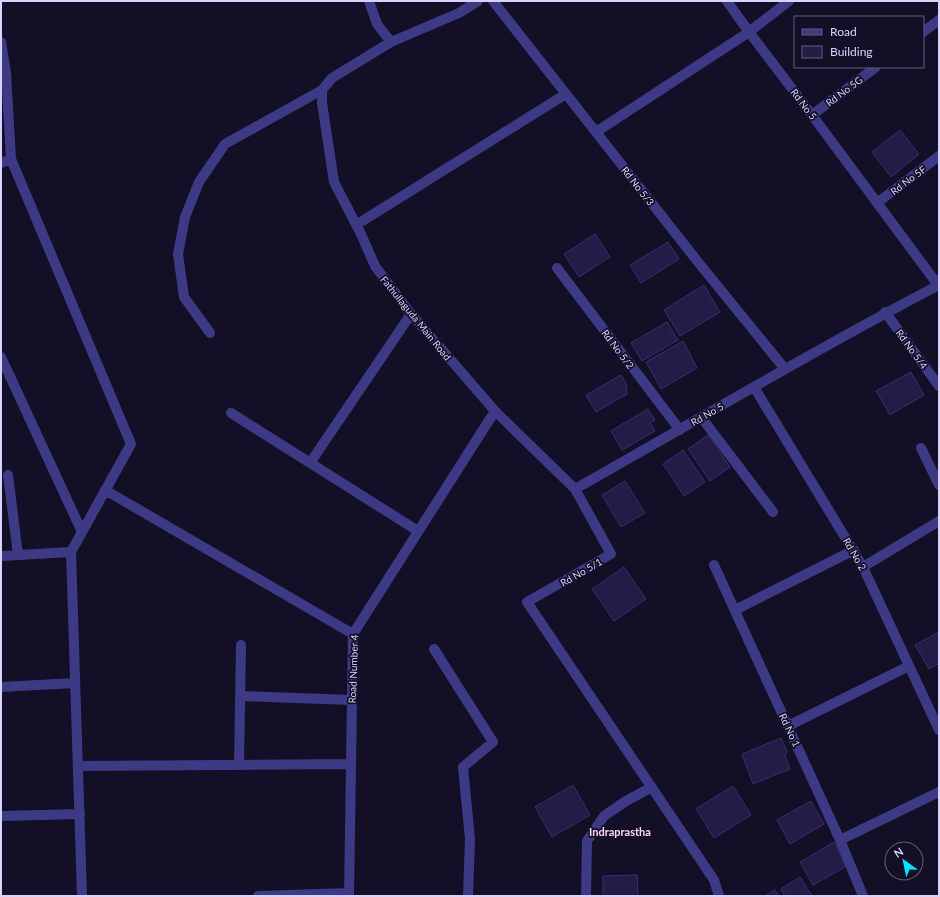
<svg xmlns="http://www.w3.org/2000/svg" width="940" height="897" viewBox="0 0 940 897" font-family="Lato,sans-serif">
	<rect width="100%" height="100%" fill="#130f26"/>
	<!-- building -->
	<path fill="#241b47" stroke="#3b2d73" d="M900,130L919,154L891,177L872,152Z
		M595,234L610,257L579,277L564,254Z
		M668,242L679,259L641,283L630,265Z
		M704,285L720,312L680,336L664,310Z
		M667,322L678,340L642,361L631,343Z
		M683,341L697,368L661,389L646,362Z
		M911,372L924,395L890,415L876,391Z
		M621,375L626,383L627,394L596,412L586,395Z
		M648,409L655,420L650,423L655,431L622,450L611,431Z
		M708,435L730,467L710,481L688,449Z
		M683,450L705,482L684,496L663,464Z
		M625,481L645,513L621,527L602,495Z
		M624,567L646,599L614,621L592,589Z
		M939,632V663L929,669L915,645Z
		M781,738L787,752L785,756L790,769L753,784L742,754Z
		M573,785L590,815L552,837L535,807Z
		M733,786L751,815L714,838L696,809Z
		M811,801L824,824L790,844L777,820Z
		M834,842L847,866L813,885L800,862Z
		M637,875L638,896H603V876Z
		M800,877L812,896H785L781,889Z
		M775,890L779,896H765Z"/>
	<g fill="none" stroke-linecap="round" stroke-linejoin="round">
		<!-- minor -->
		<path stroke="#3d3a85" stroke-width="10" d="M369,1L377,24L391,42
			M478,1L459,13L391,42L332,78L322,90V103L334,182L360,232L375,266L411,314L495,411L575,489L611,554L527,602L714,880L719,896
			M493,1L698,262L785,369
			M727,1L749,32L812,115L938,285
			M923,32L939,20
			M1,42L6,73L11,159L131,444L71,552L82,896
			M812,115L876,67
			M596,132L749,32L789,1
			M1,163L11,159
			M877,203L939,156
			M356,225L566,94
			M557,268L680,430
			M885,312L939,386
			M210,333L184,297L178,254L185,217L199,182L225,144L322,90
			M1,357L82,532
			M754,387L863,567L939,730
			M231,413L418,531
			M701,417L773,512
			M921,448L939,485
			M310,463L411,314
			M8,475L18,555
			M575,489C696,421 816,349 939,285
			M105,490L353,634
			M1,556L71,552
			M714,565L840,840L863,896
			M863,567L939,521
			M735,610L854,550
			M434,649L493,742L463,767L470,839L468,896
			M1,687L75,683
			M240,696L352,700
			M788,726L909,666
			M239,765L241,645
			M78,766L351,764
			M1,816L80,814
			M840,840L939,792
			M258,896L349,893
			M349,896L353,634L495,411
			M586,896L587,841L604,816L626,801L652,787"/>
	</g>
	<g text-anchor="middle" dominant-baseline="central" stroke-width="3.5" stroke-linejoin="round" paint-order="stroke">
		<!-- street labels -->
		<g font-size="10" fill="#d9d4ff" stroke="#130f26">
			<text transform="translate(844 91) rotate(-37)">Rd No 5G</text>
			<text transform="translate(804 104) rotate(53)">Rd No 5</text>
			<text transform="translate(908 180) rotate(-37)">Rd No 5F</text>
			<text transform="translate(638 186) rotate(52)">Rd No 5/3</text>
			<text transform="translate(416 318) rotate(51)">Fathullaguda Main Road</text>
			<text transform="translate(618 349) rotate(53)">Rd No 5/2</text>
			<text transform="translate(912 349) rotate(54)">Rd No 5/4</text>
			<text transform="translate(707 414) rotate(-30)">Rd No 5</text>
			<text transform="translate(855 554) rotate(60)">Rd No 2</text>
			<text transform="translate(581 572) rotate(-30)">Rd No 5/1</text>
			<text transform="translate(353 669) rotate(-88)">Road Number 4</text>
			<text transform="translate(790 730) rotate(65)">Rd No 1</text>
		</g>
		<!-- neighbourhood labels -->
		<g font-size="11" font-weight="bold" fill="#ffd6f0" stroke="#130f26">
			<text x="620" y="831">Indraprastha</text>
		</g>
	</g>
	<!-- border -->
	<rect width="940" height="897" fill="none" stroke="#d9d4ff" stroke-width="4"/>
	<!-- legend -->
	<rect x="794" y="16" width="130" height="52" fill="#130f26" stroke="#625e7d"/>
	<rect x="802" y="29" width="20" height="6" fill="#3d3a85" stroke="#625e7d"/>
	<text x="830" y="36" font-size="12" fill="#d9d4ff">Road</text>
	<rect x="802" y="46" width="20" height="12" fill="#241b47" stroke="#625e7d"/>
	<text x="830" y="56" font-size="12" fill="#d9d4ff">Building</text>
	<!-- north arrow -->
	<g transform="translate(904 861) rotate(327)"><circle r="19" fill="#130f26" stroke="#625e7d"/>
	<path d="M0-3L7 15L0 10L-7 15Z" fill="#00e5ff"/>
	<text y="-6" font-size="11" font-weight="bold" text-anchor="middle" fill="#d9d4ff">N</text>
	</g>
</svg>
